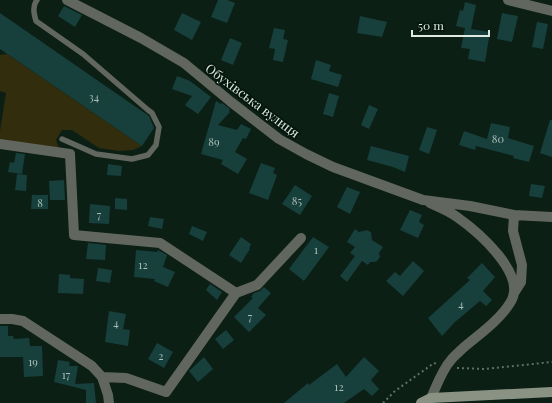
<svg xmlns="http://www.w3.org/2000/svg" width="552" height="403" viewBox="0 0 552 403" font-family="'Playfair Display',serif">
	<rect width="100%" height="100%" fill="#0c1f15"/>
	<!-- green -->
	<path fill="#312d0d" d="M7,54L142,146L133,150L119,151L99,148L72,130H62L56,140L59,148L0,139V131L6,93L0,91V55Z"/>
	<!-- building -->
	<path fill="#173f3c" d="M218,0H227L235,3L227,23L211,17Z
		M465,2L476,5L471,29L490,32L485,62L468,59L470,49L461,48L465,28L456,26L460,10L463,11Z
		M64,6L82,15L75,27L58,16Z
		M0,13L149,116L154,128L142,146L0,49Z
		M182,13L201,22L192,40L174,30Z
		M502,13L518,16L512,42L497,39Z
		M360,16L387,22L382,37L357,33Z
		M537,22L548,24L543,49L532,47Z
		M274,28L285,30L283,39L288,40L283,62L273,60L275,49L269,48Z
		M230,38L242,43L233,65L221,60Z
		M316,60L331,65L329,71L342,75L338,87L311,79Z
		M177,76L190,81L211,97L198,114L185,105L192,96L172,89Z
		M329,93L339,96L333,117L323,114Z
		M216,101L221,104L222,103L230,109L229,111L230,112L218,125L237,130L241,124L251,129L246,139L243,138L235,152L247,159L238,174L221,164L223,160L201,154Z
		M369,105L378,109L369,129L361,125Z
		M550,120H552V157L540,153Z
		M491,123L510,127L508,138L534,146L529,162L513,158L514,156L476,146L475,150L459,145L464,131L487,139Z
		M427,127L437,130L429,154L419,150Z
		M371,146L409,156L405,172L393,167L367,160Z
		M16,153L25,154L22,174L8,172L10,162L14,163Z
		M261,163L275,168L273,173L277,175L268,200L249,193Z
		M108,164L122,166L121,176L107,175Z
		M17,174L27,175L26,191L15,190Z
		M64,180L65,200H50L49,181Z
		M531,184L545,186L542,198L529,196Z
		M295,185L312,196L300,215L282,204Z
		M347,187L360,192L350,214L337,207Z
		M32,195H48V209H31Z
		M115,198L127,199V210L115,209Z
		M90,204L110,206L109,224L89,223Z
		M410,210L422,215L419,222L424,225L418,238L400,230Z
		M150,217L164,219L162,229L148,226Z
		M192,226L207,232L203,241L189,234Z
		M355,229L359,232L367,230L371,232L372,240L383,247L379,253L380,257L377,261L374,262H370L368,265L362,261L347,282L340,276L355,256L350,253L355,247L347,242Z
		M241,237L251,244L249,249H250L241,263L229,255Z
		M313,237L329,247L304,281L289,269Z
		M88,243L106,245L105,260L86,259Z
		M136,250L157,252L158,250L167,255L163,267L175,272L168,287L154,281L155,279L134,277Z
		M413,261L424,271L403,296L386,281L395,272L400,276Z
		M482,263L495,277L483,291L492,300L486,306L480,301L455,322L442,336L428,318L470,280L467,278Z
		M98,268L112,270L110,283L96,281Z
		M59,274L70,275V278L84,279L83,294L58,293Z
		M210,284L222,292L217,300L206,290Z
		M264,287L271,293L258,308L266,315L249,332L234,317L253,298L251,297L254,293L260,291Z
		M109,311L126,314L123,329L130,330L128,346L105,342Z
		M0,326H8V336H13L14,339L29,338L30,346H42L43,376L24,377L23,357H0Z
		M226,330L234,340L223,349L215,339Z
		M157,343L173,352L164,368L148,359Z
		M204,357L213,369L198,382L189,371Z
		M364,357L379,371L371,380L379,389L372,396L364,389L344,403H284L308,383L309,385L337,364L346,377Z
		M58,360L70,362L69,366H78L75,384L94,383L96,403H86V390L54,382Z"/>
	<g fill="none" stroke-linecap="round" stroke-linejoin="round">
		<!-- path -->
		<path stroke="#607067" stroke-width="2" stroke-dasharray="2 3" stroke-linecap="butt" d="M457,368L485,369L552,362
			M383,403L395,391L434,363L437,364"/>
		<!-- lane -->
		<path stroke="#61665e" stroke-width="5.5" d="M37,0C32,6 34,14 36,21L83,54L148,110L152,113L159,127L156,145L148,155L132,159L96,154L62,139"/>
		<!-- street -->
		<path stroke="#61665e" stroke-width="10" d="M67,0L141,38L184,63L231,102L279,139L306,154L333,167L423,200L470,206L514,215L552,217
			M508,0L552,11
			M0,144L70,154L74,235L160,243L236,293
			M430,203C439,207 449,211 457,217C477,231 529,275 510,303C499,321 477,336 462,349C458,353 454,356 451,360C442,370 437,385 431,398
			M514,293L521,282L522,265L513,231L514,215
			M0,319H12L23,321L92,366L102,377L108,395L109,403
			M102,377L126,378L166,392L236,293L257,285L301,238"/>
		<!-- secondary -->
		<path stroke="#8a9284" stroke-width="10" d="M421,403L431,398L552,392"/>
	</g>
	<g text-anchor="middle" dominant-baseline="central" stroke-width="3.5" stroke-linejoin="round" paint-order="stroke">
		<!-- number labels -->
		<g font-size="11" fill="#acbeb8">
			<text x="94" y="96">34</text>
			<text x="498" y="138">80</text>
			<text x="214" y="141">89</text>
			<text x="297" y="200">85</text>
			<text x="40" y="202">8</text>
			<text x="99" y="214">7</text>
			<text x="316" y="249">1</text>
			<text x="143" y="264">12</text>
			<text x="461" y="303">4</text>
			<text x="250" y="316">7</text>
			<text x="116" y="322">4</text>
			<text x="161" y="355">2</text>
			<text x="33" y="361">19</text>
			<text x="66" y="374">17</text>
			<text x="339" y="386">12</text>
		</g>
		<!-- street labels -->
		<g font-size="13" fill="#dde9e2" stroke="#04160d">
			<text transform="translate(253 100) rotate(37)">Обухівська вулиця</text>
		</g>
	</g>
	<!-- scale -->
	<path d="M412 30v6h77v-6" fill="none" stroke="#dde9e2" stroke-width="2"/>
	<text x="418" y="30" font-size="12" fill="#dde9e2" stroke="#04160d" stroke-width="3" paint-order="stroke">50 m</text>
</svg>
